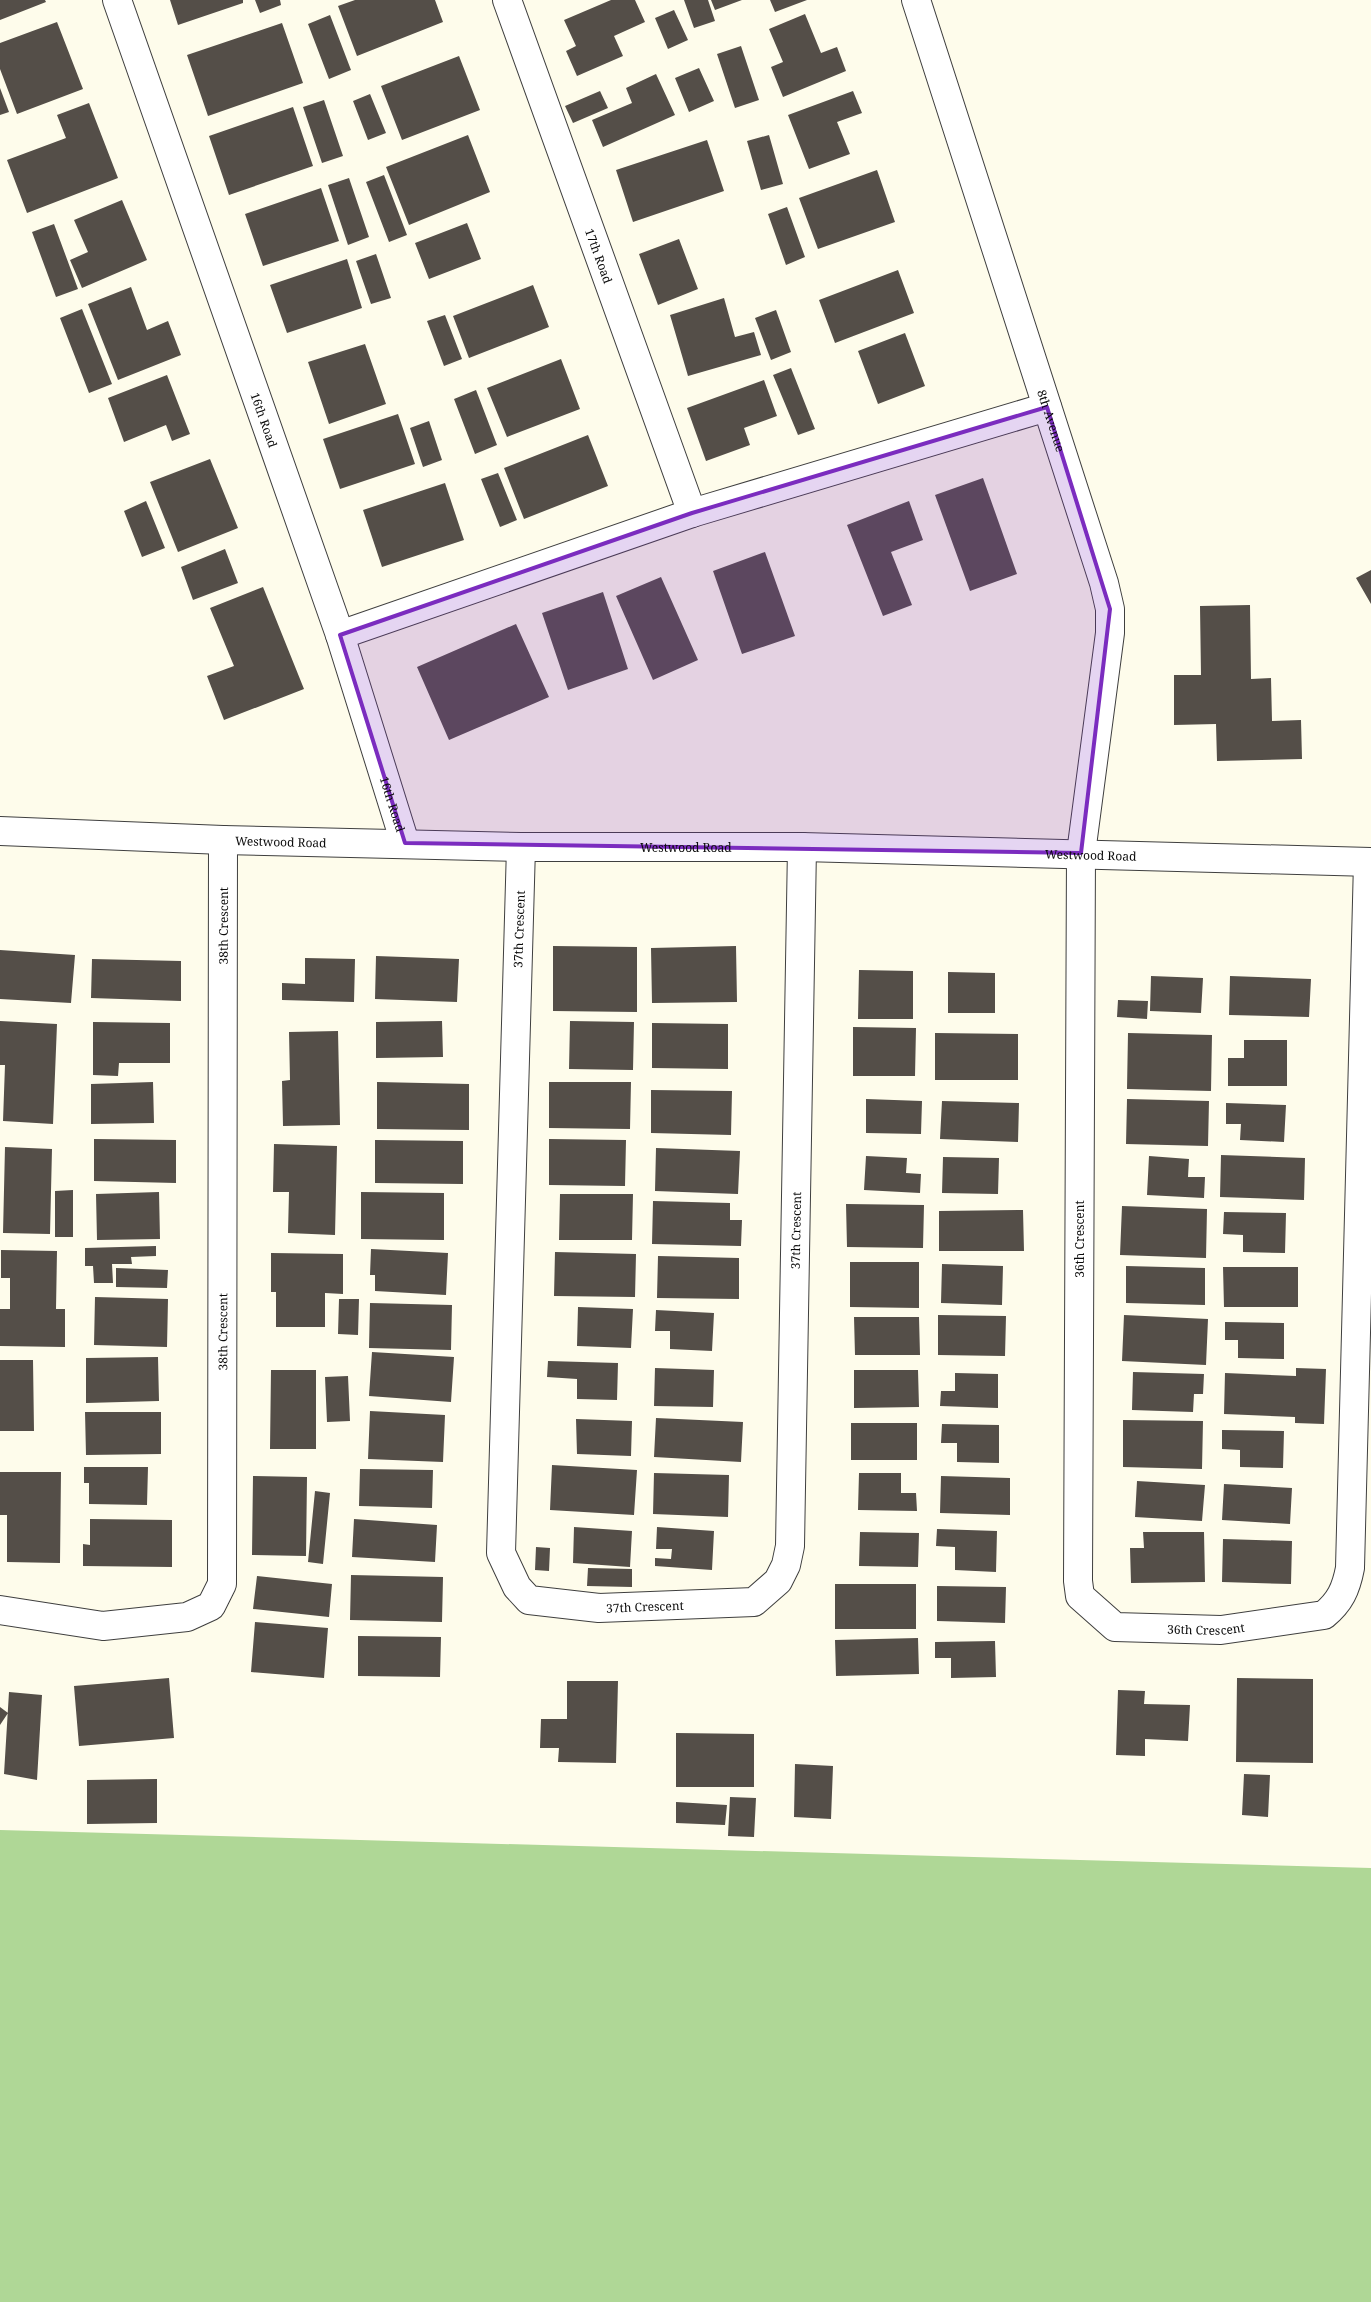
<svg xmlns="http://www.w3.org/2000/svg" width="1371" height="2302" viewBox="0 0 1371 2302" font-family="'Noto Serif',serif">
	<rect width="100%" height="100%" fill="#fefceb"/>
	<!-- forest -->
	<path fill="#afd796" d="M0,1830L1371,1868V2302H0Z"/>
	<!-- building -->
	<path fill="#544e48" d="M0,0H45L46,2L0,20Z
		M170,0H243V3L178,25Z
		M255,0H280L281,5L260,13Z
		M355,0H435L443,22L357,56L338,6Z
		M611,0H635L645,22L614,36L623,56L577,76L566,51L576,46L564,20Z
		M684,0H708L715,21L694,28Z
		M711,0H742L715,10Z
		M770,0H807L775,12Z
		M674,10L688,40L668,49L655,18Z
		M805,14L821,53L837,47L846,71L783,97L771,67L783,62L769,29Z
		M330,15L351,70L329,79L308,24Z
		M57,22L83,89L17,114L0,69V43Z
		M282,23L303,83L208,116L187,55Z
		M741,46L759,100L735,108L717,54Z
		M459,56L480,110L402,140L381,86Z
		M699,68L714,101L689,112L675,78Z
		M656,74L675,115L603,147L592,120L632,103L626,88Z
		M0,88L9,112L0,115Z
		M600,91L608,108L573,123L565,106Z
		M853,91L862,113L837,122L850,154L809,169L788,115Z
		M370,94L386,133L368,140L353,101Z
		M324,100L343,156L322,163L303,107Z
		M89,103L118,178L27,213L7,160L66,138L57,115Z
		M293,107L313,166L229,195L209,136Z
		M468,135L490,192L409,225L386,167Z
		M769,135L783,184L761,190L747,141Z
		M707,140L724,191L633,222L616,170Z
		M877,170L895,222L818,249L799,198Z
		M384,175L407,235L389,242L366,182Z
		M349,178L369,237L348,245L328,185Z
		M321,188L339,241L263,266L245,214Z
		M122,200L147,260L82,288L70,260L88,252L74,220Z
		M787,207L805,257L786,265L768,214Z
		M467,223L481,259L429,279L415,243Z
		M54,224L78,289L56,297L32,232Z
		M679,239L698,289L658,305L639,254Z
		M376,254L391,298L371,304L356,261Z
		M347,259L362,308L287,333L270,285Z
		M898,270L914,313L835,343L819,300Z
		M533,285L549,327L469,358L453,316Z
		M131,287L147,330L168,321L181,355L118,380L88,304Z
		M724,298L735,337L754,332L761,355L688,376L670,315Z
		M82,309L112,384L89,393L60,318Z
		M776,310L791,352L771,360L755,318Z
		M445,315L462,359L444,366L427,321Z
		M905,333L925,386L878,404L858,351Z
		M365,344L386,404L329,424L308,362Z
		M561,359L580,409L507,437L487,388Z
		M791,368L815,429L798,435L773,375Z
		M167,375L190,434L172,441L166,425L124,442L108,398Z
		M764,380L777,416L744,428L750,445L706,461L687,408Z
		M476,390L497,445L475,454L454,399Z
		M398,414L415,464L340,489L323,439Z
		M429,421L442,460L423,467L410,428Z
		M588,435L608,486L524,519L504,468Z
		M210,459L238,528L178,552L150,482Z
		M498,473L517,520L500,527L481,479Z
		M983,478L1017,574L970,591L935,495Z
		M445,483L464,540L382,567L363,510Z
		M146,501L165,548L142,557L124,511Z
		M909,501L923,540L891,552L912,605L883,616L847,525Z
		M225,549L238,583L193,600L181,567Z
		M765,552L795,636L742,654L713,571Z
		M1371,570V604L1356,578Z
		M661,577L698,660L653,680L616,596Z
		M263,587L304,689L224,720L207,676L234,666L210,608Z
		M603,592L628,669L568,690L542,613Z
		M1250,605L1251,679L1271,678L1272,721L1301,720L1302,759L1217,761L1216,724L1174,725V675H1201L1200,606Z
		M516,624L549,697L449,740L417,667Z
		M553,946L637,947V1012L553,1011Z
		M736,946L737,1002L652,1003L651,948Z
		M0,950L75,955L71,1003L0,999Z
		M376,956L459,959L457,1002L375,999Z
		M305,958L355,959L354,1002L282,1000V983L305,984Z
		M92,959L181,961V1001L91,998Z
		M859,970L913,971V1019H858Z
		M948,972L995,973V1013H948Z
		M1151,976L1203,978L1201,1013L1150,1011Z
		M1230,976L1311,979L1309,1017L1229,1015Z
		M1118,1000L1148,1001L1147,1019L1117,1017Z
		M0,1021L57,1024L53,1124L3,1121L5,1065H0Z
		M442,1021L443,1057L376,1058V1022Z
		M570,1021L634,1022L633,1070L569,1069Z
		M93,1022L170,1023V1063H119L118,1076L93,1075Z
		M652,1023L728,1024V1069L652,1068Z
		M853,1027L916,1028L915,1076H853Z
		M338,1031L340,1125L283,1126L282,1081L290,1080L289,1032Z
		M935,1033L1018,1034V1080H935Z
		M1128,1033L1212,1035L1211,1091L1127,1089Z
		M1244,1040H1287V1086H1228V1058H1244Z
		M153,1082L154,1123L91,1124V1084Z
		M377,1082L469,1084V1130L377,1129Z
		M549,1082H631L630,1129L549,1128Z
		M651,1090L732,1091L731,1135L651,1133Z
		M866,1099L922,1101L921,1134L866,1133Z
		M1127,1099L1209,1101L1208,1146L1126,1144Z
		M942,1101L1019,1103L1018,1142L940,1139Z
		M1226,1103L1286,1105L1284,1142L1240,1140L1241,1124H1226Z
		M94,1139L176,1140V1183L94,1181Z
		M549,1139L626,1140L625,1186L549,1185Z
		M375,1140L463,1141V1184L375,1183Z
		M274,1144L337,1146L335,1235L288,1233L289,1192H273Z
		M5,1147L52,1149L50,1234L3,1233Z
		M656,1148L740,1151L738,1194L655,1191Z
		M1221,1155L1305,1158L1304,1200L1220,1197Z
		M866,1156L907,1158L906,1173L921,1174L920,1193L864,1190Z
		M1149,1156L1189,1159L1188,1177H1205L1204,1198L1147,1195Z
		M943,1157L999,1158L998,1194L942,1193Z
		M73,1190V1237H55V1191Z
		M159,1192L160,1239L97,1240L96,1194Z
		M361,1192L444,1193V1240L361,1239Z
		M560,1194H633L632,1240H559Z
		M653,1201L730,1203V1220H742L741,1246L652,1244Z
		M846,1204L924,1205L923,1248L847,1247Z
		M1122,1206L1207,1209L1206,1258L1120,1255Z
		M1023,1210L1024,1251H939V1211Z
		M1224,1212L1286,1213L1285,1253L1243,1252V1235L1223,1234Z
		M156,1246V1256L131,1257L132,1264H112L113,1283H94L93,1266H85V1248Z
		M371,1249L448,1253L446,1295L375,1291V1275H370Z
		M1,1250L57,1251L56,1309H65V1347L0,1346V1309H10V1278H1Z
		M555,1252L636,1254L635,1297L554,1296Z
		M271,1253L343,1254V1294L325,1293V1327H276V1292H271Z
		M658,1256L739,1258V1299L657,1298Z
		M850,1262H919V1308L850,1307Z
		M942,1264L1003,1266L1002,1305L941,1303Z
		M1126,1266L1205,1268V1305L1126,1303Z
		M1223,1267H1298V1307H1224Z
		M116,1268L168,1270L167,1288L116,1287Z
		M95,1297L168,1299L167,1347L94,1345Z
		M339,1299H359L358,1335L338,1334Z
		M370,1303L452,1305L451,1350L369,1348Z
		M578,1307L633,1309L631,1348L577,1346Z
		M656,1310L714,1313L712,1351L670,1349V1331H655Z
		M938,1315L1006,1316L1005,1356L938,1355Z
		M1124,1315L1208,1319L1206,1365L1122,1361Z
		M854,1317H919L920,1355H855Z
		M1225,1322L1284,1323V1359L1238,1358V1340H1225Z
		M372,1352L454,1357L451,1402L369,1396Z
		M158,1357L159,1401L86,1403V1358Z
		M0,1360H33L34,1431H0Z
		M548,1361L618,1363L617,1400L577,1399V1379L547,1377Z
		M655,1368L714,1370L713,1407L654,1406Z
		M1296,1368L1326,1369L1324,1424L1295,1423V1417L1224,1414L1225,1373L1296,1376Z
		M271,1370H316V1449H270Z
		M854,1370H918L919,1407L854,1408Z
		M1133,1372L1204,1374L1203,1394H1194L1193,1412L1132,1410Z
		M955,1373L998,1374V1408L940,1406L941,1391H955Z
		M348,1376L350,1421L327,1422L325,1377Z
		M370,1411L445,1415L443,1462L368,1459Z
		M85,1412H161V1454L86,1455Z
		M656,1418L743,1422L741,1462L654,1457Z
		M576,1419L632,1421L631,1456L577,1454Z
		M1123,1420L1203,1421L1202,1469L1123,1467Z
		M851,1423H917V1460H851Z
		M942,1424L999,1425V1463L957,1462V1443H941Z
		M1222,1430L1284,1431L1283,1468L1240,1467V1450L1222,1449Z
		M552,1465L637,1470L634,1515L550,1510Z
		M84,1467H148L147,1505L89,1504V1483H84Z
		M360,1469L433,1470L432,1508L359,1506Z
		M0,1472H61L60,1563L7,1562V1515H0Z
		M654,1473L729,1475L728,1517L653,1514Z
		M859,1473H901V1493H916L917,1511L858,1510Z
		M253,1476L307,1477L306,1556L252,1555Z
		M941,1476L1010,1478V1515L940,1513Z
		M1137,1481L1205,1485L1202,1521L1135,1517Z
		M1224,1484L1292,1488L1290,1524L1222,1520Z
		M315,1491L330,1493L323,1564L308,1562Z
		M90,1519L172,1520V1567L83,1566V1544L90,1545Z
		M354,1519L437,1525L435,1562L352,1557Z
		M574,1527L632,1531L630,1567L573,1563Z
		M657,1527L714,1531L712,1570L655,1566V1558L671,1559L672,1549H656Z
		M937,1529L997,1531L996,1572L955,1570V1547L936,1546Z
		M860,1532L919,1533L918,1567L859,1566Z
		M1143,1532H1204L1205,1582L1131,1583L1130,1548H1144Z
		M1223,1539L1292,1541L1291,1584L1222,1582Z
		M536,1547L550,1548L549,1571L535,1570Z
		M588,1568L632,1569V1587L587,1586Z
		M351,1575L443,1577L442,1622L350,1620Z
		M257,1576L332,1584L329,1617L253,1609Z
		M835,1584H916V1629H835Z
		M937,1586L1006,1587L1005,1623L937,1621Z
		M255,1622L328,1628L324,1678L251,1672Z
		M358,1636L441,1637L440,1677L358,1676Z
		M918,1638L919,1674L836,1676L835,1640Z
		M995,1641L996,1677L951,1678V1658H935V1642Z
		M169,1678L174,1738L79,1746L74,1686Z
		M1237,1678L1313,1679V1763L1236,1762Z
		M567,1681H618L616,1763L558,1762L559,1748H540L541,1719H567Z
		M1118,1690L1145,1691L1144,1704L1190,1705L1188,1741L1145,1739V1756L1116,1755Z
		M9,1692L42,1695L37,1780L4,1774Z
		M0,1707L8,1713L0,1725Z
		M676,1733L754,1734V1787H676Z
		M795,1764L833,1766L831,1819L794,1817Z
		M1244,1774L1270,1775L1268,1817L1242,1815Z
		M157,1779V1823L87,1824V1780Z
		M730,1797L756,1798L754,1837L728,1836Z
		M676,1802L727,1805L725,1825L676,1823Z"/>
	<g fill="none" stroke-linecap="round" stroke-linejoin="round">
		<!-- minor casing -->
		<g stroke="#3f3f3f" stroke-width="30">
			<g id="minor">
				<path id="s1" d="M117,0L340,635L405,843"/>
				<path id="s2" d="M507,0L692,513"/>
				<path id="s3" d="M916,0L1104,583L1110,609V633L1081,853L1078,1581L1080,1596L1115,1627L1221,1630L1324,1615C1340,1602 1346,1589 1350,1568L1368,862"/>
				<path d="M340,635L692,513L1047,407"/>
				<path id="s4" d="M0,831L223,840L521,847H802L1371,862"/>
				<path id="s5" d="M521,847L501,1553L517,1587L529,1600L599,1608L754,1602L778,1581L786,1565L790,1546L802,847"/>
				<path id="s6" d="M0,1610L103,1626L187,1617L211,1606L222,1584L223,840"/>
			</g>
		</g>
		<!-- minor -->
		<use href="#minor" stroke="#fff" stroke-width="28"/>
	</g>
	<!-- marked area -->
	<path fill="#7b2cbf" fill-opacity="0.2" stroke="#7b2cbf" stroke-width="4" stroke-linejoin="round" d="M1047,407L1110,609L1081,853L405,843L340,635L692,513Z"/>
	<g text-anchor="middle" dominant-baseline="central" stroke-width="5" stroke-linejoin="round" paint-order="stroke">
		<!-- street labels -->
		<g font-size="12" fill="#0c0c0c" stroke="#fff">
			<text stroke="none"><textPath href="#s2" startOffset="272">17th Road</textPath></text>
			<text stroke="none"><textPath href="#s1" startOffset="445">16th Road</textPath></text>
			<text stroke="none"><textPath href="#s3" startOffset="442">8th Avenue</textPath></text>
			<text stroke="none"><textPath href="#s1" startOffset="850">16th Road</textPath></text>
			<text stroke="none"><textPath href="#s4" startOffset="281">Westwood Road</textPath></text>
			<text stroke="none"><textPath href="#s4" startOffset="686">Westwood Road</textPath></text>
			<text stroke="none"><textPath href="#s4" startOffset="1091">Westwood Road</textPath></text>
			<text stroke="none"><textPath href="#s6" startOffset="898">38th Crescent</textPath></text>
			<text transform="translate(519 929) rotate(-88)">37th Crescent</text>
			<text stroke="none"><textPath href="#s5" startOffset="1372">37th Crescent</textPath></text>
			<text transform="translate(1079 1239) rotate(-90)">36th Crescent</text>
			<text stroke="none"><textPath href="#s6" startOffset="492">38th Crescent</textPath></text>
			<text stroke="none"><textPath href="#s5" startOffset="878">37th Crescent</textPath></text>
			<text stroke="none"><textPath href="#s3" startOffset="1766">36th Crescent</textPath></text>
		</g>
	</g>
</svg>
